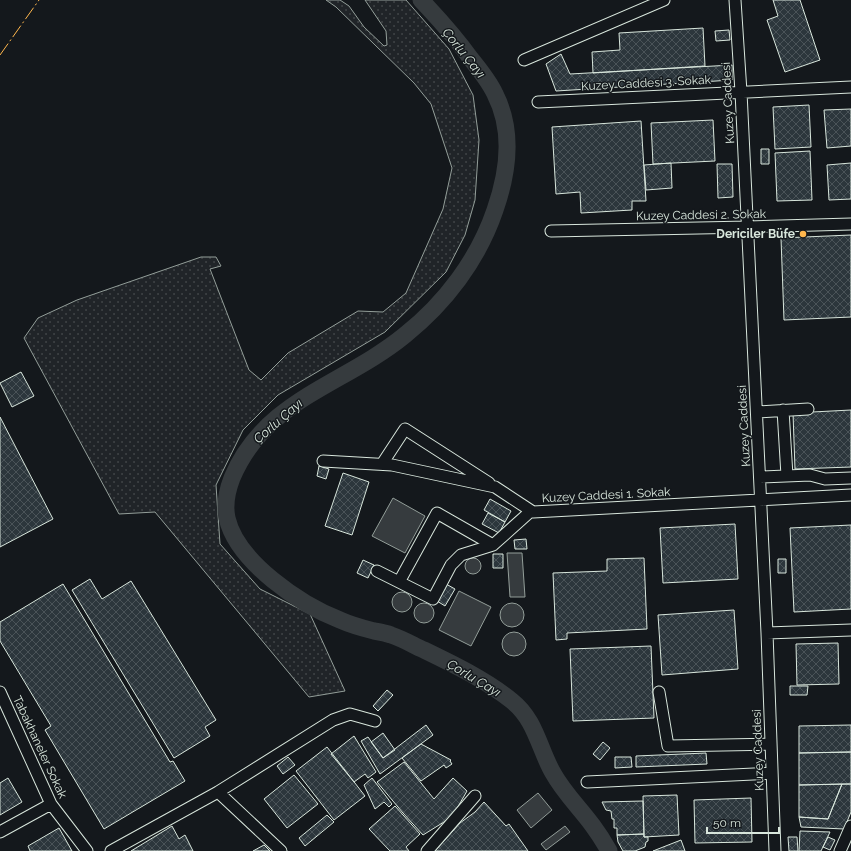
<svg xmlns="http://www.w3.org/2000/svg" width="851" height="851" viewBox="0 0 851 851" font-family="Raleway,sans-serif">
	<defs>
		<pattern id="grass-dots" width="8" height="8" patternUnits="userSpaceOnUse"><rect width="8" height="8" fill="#202428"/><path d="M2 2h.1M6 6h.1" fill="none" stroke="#404447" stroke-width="1.8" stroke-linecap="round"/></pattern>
		<pattern id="building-cross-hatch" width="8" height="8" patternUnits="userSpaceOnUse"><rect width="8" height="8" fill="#2c363c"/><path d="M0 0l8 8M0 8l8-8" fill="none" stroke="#4a5358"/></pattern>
	</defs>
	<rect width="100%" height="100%" fill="#14181c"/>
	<!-- grass -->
	<path fill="url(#grass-dots)" stroke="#939e99" d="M326,0H340L349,6L364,27L384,46L387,45L386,31L365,0H406L449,49L473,95L479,140L475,200L465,235L446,272L385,332L278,395L243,430L216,485L220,544L260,589L310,614L345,691L309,697L155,512L119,514L24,338L38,318L77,300L201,257H216L221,266L210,269L249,370L261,380L288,353L358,311L383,312L406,293L443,209L452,168L431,104L414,83L336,7Z"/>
	<!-- water -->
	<path fill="#363b3e" stroke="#939e99" d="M393,498L425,516L405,553L372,536Z
		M507,553H522L525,597H510Z
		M465 566a8 8 0 1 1 16 0a8 8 0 1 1-16 0Z
		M459,591L491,607L471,646L439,630Z
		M392 602a10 10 0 1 1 20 0a10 10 0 1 1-20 0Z
		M414 613a10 10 0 1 1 20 0a10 10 0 1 1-20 0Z
		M500 615a12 12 0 1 1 24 0a12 12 0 1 1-24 0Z
		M502 644a12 12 0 1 1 24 0a12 12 0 1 1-24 0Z
		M538,793L552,810L531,828L517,810Z
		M565,826L570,832L546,850L541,844Z"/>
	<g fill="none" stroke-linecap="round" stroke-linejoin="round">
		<!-- river -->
		<path stroke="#363b3e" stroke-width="17" d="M421,0C439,19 456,38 471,59C480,70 489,81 495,94C514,131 508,173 495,210C478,260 445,303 405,335C344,385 265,399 232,478C227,491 224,504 227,518C237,562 301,605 340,620C351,625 362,628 374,631C380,632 386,633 391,635C403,639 413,645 424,650C455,665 486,680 512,701C536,720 539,749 553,773C564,793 580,808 593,826C599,834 604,842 609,851"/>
	</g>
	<!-- building -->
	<path fill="url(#building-cross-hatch)" stroke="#d8e6dc" d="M773,0H800L820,60L785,72L767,20L778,16Z
		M703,28L705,66L593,73L592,52L620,50L619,33Z
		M729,30L730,40L716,41L715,31Z
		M561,54L570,74L732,65V80L556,91L546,64Z
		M809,105L811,147L775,149L773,107Z
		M851,109V146L827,148L824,110Z
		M713,120L715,161L653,164L651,123Z
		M641,121L646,201H632V210L581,213L580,192L556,194L552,127Z
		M761,149H769V164H761Z
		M810,151L812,200L777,201L775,153Z
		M671,163L672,188L646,190L644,165Z
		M851,163V199L829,200L827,165Z
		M717,164H732L733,197L718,198Z
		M851,235V317L784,320L781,238Z
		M21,372L34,396L12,407L0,383Z
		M851,410V467L795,469L793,413Z
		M0,417L53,519L0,547Z
		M319,466L329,469L326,479L317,476Z
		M343,473L369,482L352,535L325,526Z
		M490,499L511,511L505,522L484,510Z
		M488,513L505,522L499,533L482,524Z
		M735,524L738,579L663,583L660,528Z
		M851,525V609L794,612L790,528Z
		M526,539L527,549H515L514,540Z
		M493,554H503V568H493Z
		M644,558L647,629L567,633V639L556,640L553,573L607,571V559Z
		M778,559H786V573H778Z
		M363,560L374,565L368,578L357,573Z
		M90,579L102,599L131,581L216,720L205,727L210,736L174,758L72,590Z
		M63,584L170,762L173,761L185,781L104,829L45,730L51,726L0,641V622Z
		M446,584L455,589L445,606L437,601Z
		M734,610L738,669L662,675L658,615Z
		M838,643L839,684L797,685L796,644Z
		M651,646L654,718L573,721L570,649Z
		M790,686H808L807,695H790Z
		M387,690L393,695L378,711L373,706Z
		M426,725L433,735L380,774L361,741L368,737L383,758Z
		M851,725V752L799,753V726Z
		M383,733L395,750L383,758L371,742Z
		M354,736L376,772L368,778L365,774L354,782L331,754Z
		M603,742L610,748L600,760L593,754Z
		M421,744L451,760L450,761L452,764L446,768L444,765L421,781L402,758Z
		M327,747L365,796L334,820L296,771Z
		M851,752V784L799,785V753Z
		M706,753L707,764L636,767V756Z
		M288,757L295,765L283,774L277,766Z
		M615,757H631L632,767L615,768Z
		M404,762L434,799L453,778L467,791L452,817L423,835L403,813L377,782Z
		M294,775L318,804L287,828L264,799Z
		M8,778L22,802L0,815V783Z
		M372,778L392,804L389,807L384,802L375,809L364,785Z
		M842,784H851V812L844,829L801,827L799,817L828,819Z
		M842,784L828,819L799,817V785Z
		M677,795L679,835L644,837L643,796Z
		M751,798L752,842L695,843L694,800Z
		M643,801L644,834L617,835V828H614V819H612L611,811L606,810L602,802Z
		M484,802L506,826L509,824L528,851H435L460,823L475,812Z
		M395,806L420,834L406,847L409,851H390L369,829Z
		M327,815L334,822L305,846L299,838Z
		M172,826L179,839L185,835L193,851H131Z
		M59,828L72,851H30L28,846Z
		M800,831L830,832L821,851H799Z
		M644,834V837H648V841L646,842L645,847L635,851H623L618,842L617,835Z
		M788,837H797L798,851H789Z
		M828,837L835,840L830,850L823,847Z
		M681,840L685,851H653Z
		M264,845L270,851H253Z"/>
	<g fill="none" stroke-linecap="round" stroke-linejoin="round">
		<!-- minor casing -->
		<g stroke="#d8e6dc" stroke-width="13">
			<path id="minor" d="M735,0L741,92L767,633L775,851
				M524,60L664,0
				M538,102L851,87
				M551,231L748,227L851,224
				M783,410L787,476
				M757,412L808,409
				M323,461L392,465L495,487L533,512L851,495
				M382,464L405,429L489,483
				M760,477L810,475L825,479L851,478
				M377,571L433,599L451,565L461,555L493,545L531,511
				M399,582L437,513L493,545
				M767,633L851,630
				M0,692L51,804L87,851
				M659,692L668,746L771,744
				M587,782L772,773
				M218,792L281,851
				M0,832L51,804
				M111,851L218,792L333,720L350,714L375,721
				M427,851L475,796
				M840,851L851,826"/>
		</g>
		<!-- minor -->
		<use href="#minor" stroke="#14181c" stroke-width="11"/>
		<!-- power -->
		<path stroke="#ffb74d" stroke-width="1" stroke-dasharray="14 3 2 3" stroke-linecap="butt" d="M0,55L39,0"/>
	</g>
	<!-- markers -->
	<circle fill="#ffb74d" stroke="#14181c" stroke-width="1.5" cx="803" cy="234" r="4"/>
	<g text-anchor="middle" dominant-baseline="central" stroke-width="3" stroke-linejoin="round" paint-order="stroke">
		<!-- street labels -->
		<g font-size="12" fill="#d8e6dc" stroke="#14181c">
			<text transform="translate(646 83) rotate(-3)">Kuzey Caddesi 3. Sokak</text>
			<text transform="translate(728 103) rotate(-93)">Kuzey Caddesi</text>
			<text transform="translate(701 215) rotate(-1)">Kuzey Caddesi 2. Sokak</text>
			<text transform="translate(744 426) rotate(-93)">Kuzey Caddesi</text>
			<text transform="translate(606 495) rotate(-3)">Kuzey Caddesi 1. Sokak</text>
			<text transform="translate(40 747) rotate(65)">Tabakhaneler Sokak</text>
			<text transform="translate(758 750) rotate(-92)">Kuzey Caddesi</text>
		</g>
		<!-- poi labels -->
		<g font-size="12" font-weight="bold" fill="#d8e6dc" stroke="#14181c" text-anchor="end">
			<text x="795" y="234">Dericiler Büfe</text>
		</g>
		<!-- water labels -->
		<g font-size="13" font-style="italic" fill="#d8e6dc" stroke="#14181c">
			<text transform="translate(464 53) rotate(51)">Çorlu Çayı</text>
			<text transform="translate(278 421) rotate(-41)">Çorlu Çayı</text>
			<text transform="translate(474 678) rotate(31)">Çorlu Çayı</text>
		</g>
	</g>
	<!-- scale -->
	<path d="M707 827v6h72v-6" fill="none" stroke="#d8e6dc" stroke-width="2"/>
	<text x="713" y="827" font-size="12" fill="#d8e6dc" stroke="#14181c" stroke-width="3" paint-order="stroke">50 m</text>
</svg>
